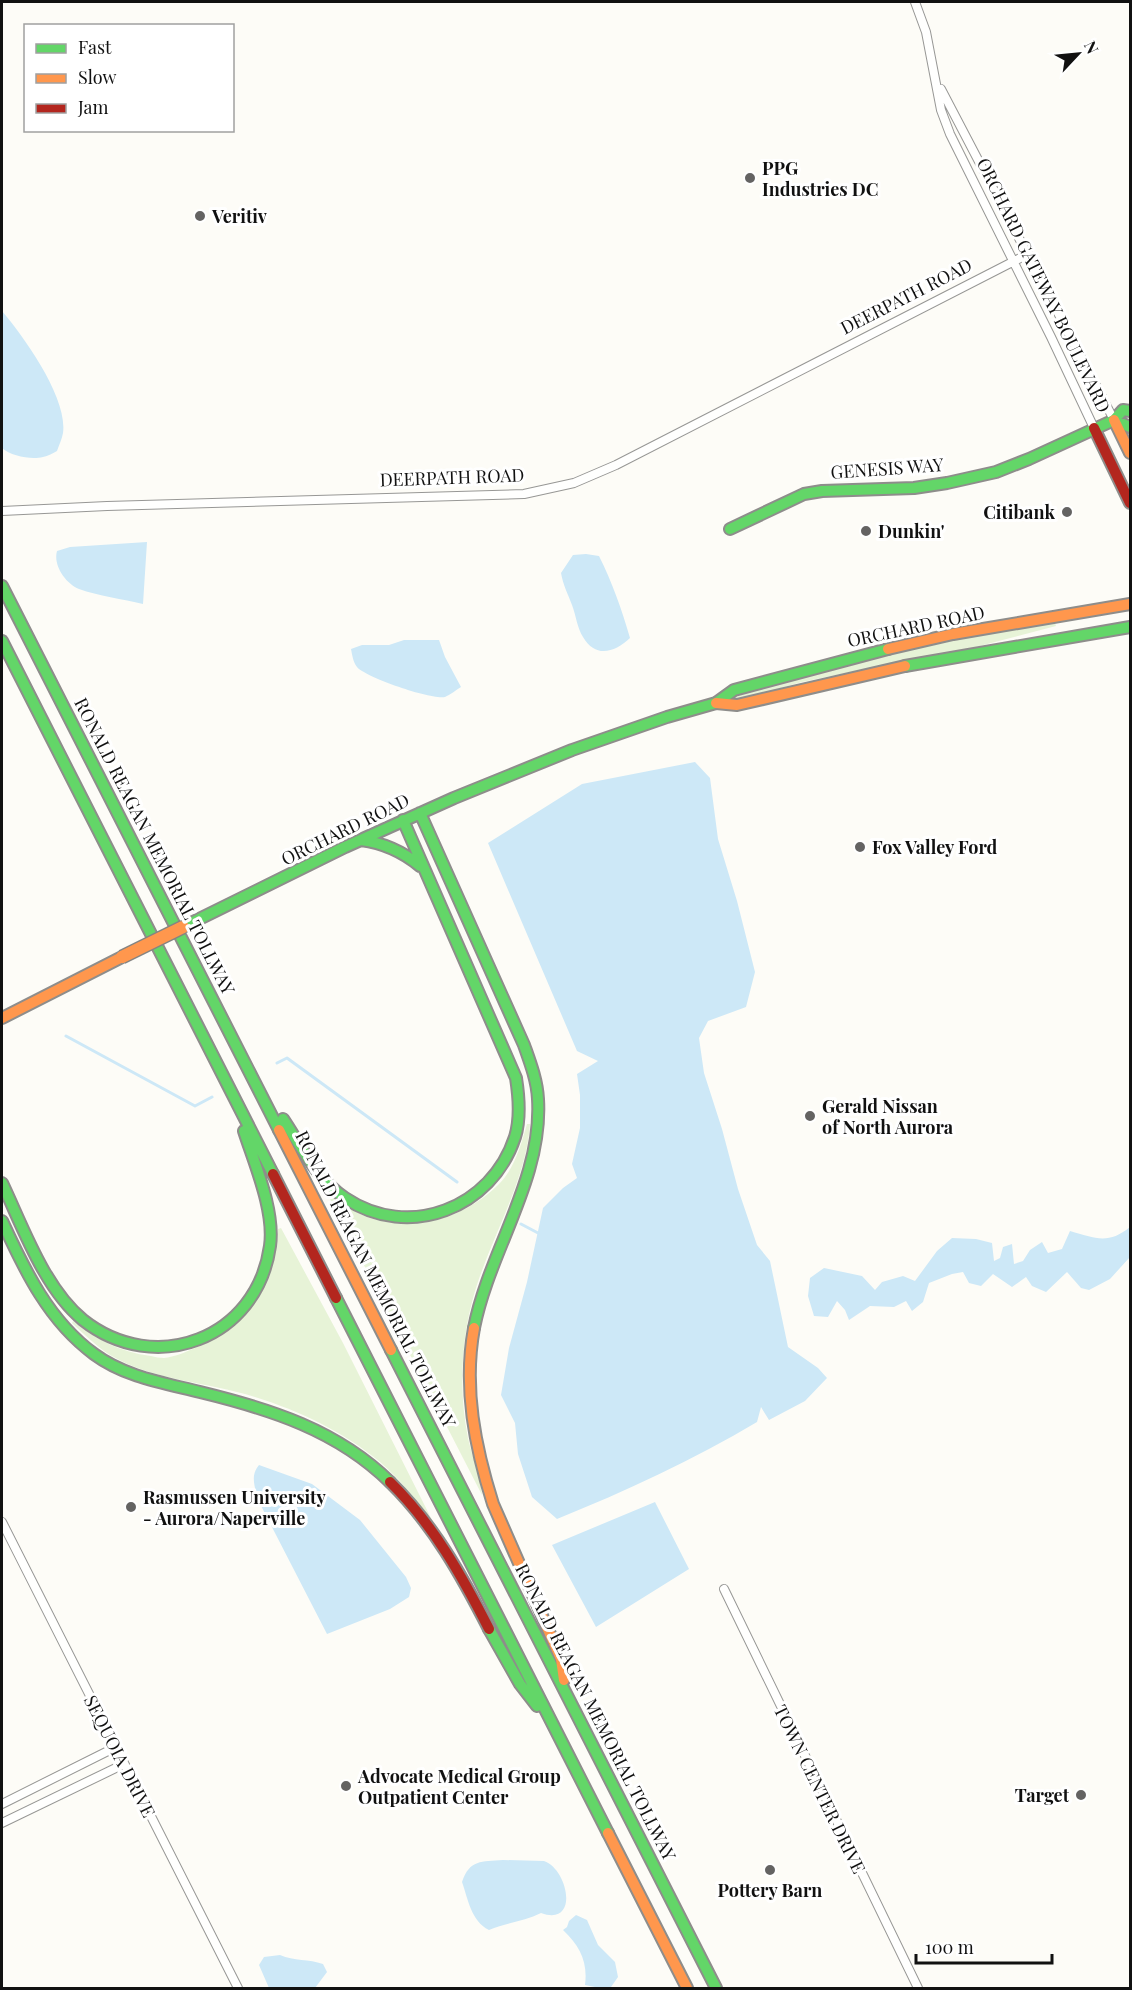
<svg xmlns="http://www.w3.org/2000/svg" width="1132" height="1990" viewBox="0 0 1132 1990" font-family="'Playfair Display',serif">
	<rect width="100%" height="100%" fill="#fdfcf7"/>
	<!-- green -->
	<path fill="#e7f3d7" d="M1055,623L1056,626L972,648L928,656L802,682L731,702L729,697L816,673L955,639Z
		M527,1124H530C526,1184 487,1243 472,1302C461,1345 459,1394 468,1438C472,1456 481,1479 482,1495L328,1195C341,1200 353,1212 367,1217C414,1233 463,1219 498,1185C514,1170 521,1145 527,1124Z
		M281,1228L343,1343L432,1520C416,1500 400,1479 380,1462C344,1432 300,1411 255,1397C208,1382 154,1381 110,1355C96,1346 84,1334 72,1323L73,1321C97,1340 120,1352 151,1356C155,1357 160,1358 164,1358C174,1357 186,1352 195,1348C246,1329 276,1283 278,1229Z"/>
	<!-- water -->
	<path fill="#cde8f7" d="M2,311C24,337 68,398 63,433C62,439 59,445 57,451C53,453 48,456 43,457C31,460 11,456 2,448Z
		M147,542L143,604C123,599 98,596 79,589C65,583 53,565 57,551L70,547Z
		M586,554L599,556C612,582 622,610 630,638C615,652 596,659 583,637C577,628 576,615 572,605C568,594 563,585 561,573L573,555Z
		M404,640H439L445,657L461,687C456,690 450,695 445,697C431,700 365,677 357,667C353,662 352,654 351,649L362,645H389Z
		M695,762L710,778L718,839L737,901L755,972L746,1007L708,1021L699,1038L704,1073L722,1129L738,1189L757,1245L770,1261L788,1347L818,1368L827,1378L805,1401L769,1420L761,1407L757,1422C693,1460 626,1491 557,1519L532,1497L518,1454L515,1423L501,1395L509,1348L527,1282L543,1208L563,1188L577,1178L572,1164L580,1128V1095L577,1074L598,1061L577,1051L488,843L582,784Z
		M1130,1227V1257L1110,1279L1089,1290L1081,1288L1067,1272L1046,1292L1032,1286L1026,1277L1012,1287L993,1274L981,1286L969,1283L963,1272L952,1274L929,1283L923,1302L912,1311L906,1301L894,1307L870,1306L849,1320L845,1310L837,1301L828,1317L814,1316L808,1296L810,1278L824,1268L862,1276L875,1290L882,1282L903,1276L915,1281L937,1251L952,1238L976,1239L992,1243L994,1261L1000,1258L1003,1247L1012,1244L1014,1264L1023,1261L1030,1250L1042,1242L1048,1253L1062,1249L1070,1231C1095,1238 1108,1245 1130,1227Z
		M259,1465L312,1484L360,1520L406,1577L411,1588L409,1597L390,1609L327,1634L257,1498C255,1485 250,1476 259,1465Z
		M655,1502L689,1569L596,1627L552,1545Z
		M503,1860L544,1861C568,1869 580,1927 541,1913C525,1921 506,1923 489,1930C471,1921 468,1899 462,1882C470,1859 481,1862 503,1860Z
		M576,1915L587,1920L598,1945L615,1962L618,1977L611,1987L600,1988L585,1985C588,1962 580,1946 563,1930L567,1927L569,1921Z
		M280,1955C294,1961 309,1959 323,1964L327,1972L315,1988H269L259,1965L264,1957Z"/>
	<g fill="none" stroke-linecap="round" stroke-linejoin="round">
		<!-- stream -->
		<path stroke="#cde8f7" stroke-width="3" d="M66,1036L195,1106L212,1097
			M277,1063L287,1058L457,1182
			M521,1224L538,1233"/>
		<!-- street casing -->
		<g stroke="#979795" stroke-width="10">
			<path id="street" d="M915,2L926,32L941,110L950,134L1051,337L1094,428
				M941,89L1114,420
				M2,511L107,506L524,494L574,483L616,465L1028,254
				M2,1522L238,1988
				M724,1589L918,1988
				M2,1804L116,1747
				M2,1823L124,1764"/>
		</g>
		<!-- fast casing -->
		<g stroke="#8e8d8b" stroke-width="14">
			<path id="fast" d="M1114,420L1130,427
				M730,529L804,494L822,491L914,488L947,483L996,472L1029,459L1114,420L1123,410L1130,411
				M2,586L279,1130
				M2,641L273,1174
				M905,666L1130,627
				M420,813L524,1045C530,1062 537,1080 538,1099C543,1179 489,1251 474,1328
				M361,840C384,843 402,851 420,866
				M183,927L345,847L454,798L572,750L667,717L716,703L734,690L888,649
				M283,1119C301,1146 317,1179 345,1198C409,1241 492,1208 515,1137C521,1118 519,1097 516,1078L403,820
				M2,1183C23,1227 44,1288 83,1320C155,1377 257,1339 270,1246C275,1211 255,1165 244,1131
				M2,1221C25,1271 49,1321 94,1354C125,1377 164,1383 200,1392C270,1409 337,1430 390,1482
				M336,1298L608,1833
				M391,1350L716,1988
				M489,1629L520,1684L537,1706"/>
		</g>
		<!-- slow casing -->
		<g stroke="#8e8d8b" stroke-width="14">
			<path id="slow" d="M1114,420L1130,453
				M888,649L953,634L1130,604
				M716,703L737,705L905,666
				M2,1018L122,957
				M279,1130L391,1350
				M474,1328C463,1388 475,1447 493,1504L561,1659L564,1680
				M608,1833L687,1988"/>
		</g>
		<!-- jam casing -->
		<g stroke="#8e8d8b" stroke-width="14">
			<path id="jam" d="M1094,428L1130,503
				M273,1174L336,1298
				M390,1482C433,1524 462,1576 489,1629"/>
		</g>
		<!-- street -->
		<use href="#street" stroke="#fffffe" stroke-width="8"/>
		<!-- fast -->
		<use href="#fast" stroke="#63d668" stroke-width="10"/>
		<!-- slow -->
		<use href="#slow" stroke="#ff974d" stroke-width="10"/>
		<!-- jam -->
		<use href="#jam" stroke="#b3261e" stroke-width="10"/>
		<!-- slow-bridge casing -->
		<g stroke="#858482" stroke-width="15" stroke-linecap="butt">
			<path id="slow-bridge" d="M122,957L183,927"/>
		</g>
		<!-- slow-bridge -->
		<use href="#slow-bridge" stroke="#ff974d" stroke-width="12"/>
	</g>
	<!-- markers -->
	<g fill="#646362" stroke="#fff" stroke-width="2">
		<circle cx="750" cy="178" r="6"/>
		<circle cx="200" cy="216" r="6"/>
		<circle cx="1067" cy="512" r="6"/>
		<circle cx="866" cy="531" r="6"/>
		<circle cx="860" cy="847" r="6"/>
		<circle cx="810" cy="1116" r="6"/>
		<circle cx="131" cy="1507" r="6"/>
		<circle cx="346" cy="1786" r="6"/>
		<circle cx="1081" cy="1795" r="6"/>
		<circle cx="770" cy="1870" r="6"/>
	</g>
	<g text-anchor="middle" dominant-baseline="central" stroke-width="6" stroke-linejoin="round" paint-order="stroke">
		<!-- poi labels -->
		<g font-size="18" font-weight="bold" fill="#111" stroke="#fff" text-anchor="start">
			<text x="762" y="168">PPG<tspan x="762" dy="21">Industries DC</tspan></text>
			<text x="212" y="216">Veritiv</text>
			<text x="1055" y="512" text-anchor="end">Citibank</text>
			<text x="878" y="531">Dunkin'</text>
			<text x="872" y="847">Fox Valley Ford</text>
			<text x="822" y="1106">Gerald Nissan<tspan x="822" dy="21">of North Aurora</tspan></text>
			<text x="143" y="1497">Rasmussen University<tspan x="143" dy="21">- Aurora/Naperville</tspan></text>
			<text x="358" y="1776">Advocate Medical Group<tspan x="358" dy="21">Outpatient Center</tspan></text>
			<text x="1069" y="1795" text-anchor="end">Target</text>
			<text x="770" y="1890" text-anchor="middle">Pottery Barn</text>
		</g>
		<!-- street labels -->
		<g font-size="18" fill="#111" stroke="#fff">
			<text transform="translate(1044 285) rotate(64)">ORCHARD GATEWAY BOULEVARD</text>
			<text transform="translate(906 296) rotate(-27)">DEERPATH ROAD</text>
			<text transform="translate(887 468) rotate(-4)">GENESIS WAY</text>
			<text transform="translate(452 477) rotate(-2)">DEERPATH ROAD</text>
			<text transform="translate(916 626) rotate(-12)">ORCHARD ROAD</text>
			<text transform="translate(345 829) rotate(-26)">ORCHARD ROAD</text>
			<text transform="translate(155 846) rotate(63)">RONALD REAGAN MEMORIAL TOLLWAY</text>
			<text transform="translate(376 1279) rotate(63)">RONALD REAGAN MEMORIAL TOLLWAY</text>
			<text transform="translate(596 1712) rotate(63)">RONALD REAGAN MEMORIAL TOLLWAY</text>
			<text transform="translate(120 1756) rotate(63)">SEQUOIA DRIVE</text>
			<text transform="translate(820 1789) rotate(64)">TOWN CENTER DRIVE</text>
		</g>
	</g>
	<!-- border -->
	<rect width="1132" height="1990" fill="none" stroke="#111111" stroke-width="6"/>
	<!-- legend -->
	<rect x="24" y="24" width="210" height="108" fill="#ffffff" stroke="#a0a0a0" stroke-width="1.5"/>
	<rect x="36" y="44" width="30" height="9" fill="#63d668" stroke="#a0a0a0" stroke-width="1.5"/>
	<text x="78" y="54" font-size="18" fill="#111111">Fast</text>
	<rect x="36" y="74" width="30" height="9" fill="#ff974d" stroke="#a0a0a0" stroke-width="1.5"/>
	<text x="78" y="84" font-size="18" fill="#111111">Slow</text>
	<rect x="36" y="104" width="30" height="9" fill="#b3261e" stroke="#a0a0a0" stroke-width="1.5"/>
	<text x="78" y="114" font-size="18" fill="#111111">Jam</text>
	<!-- north arrow -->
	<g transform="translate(1078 54) rotate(64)" stroke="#ffffff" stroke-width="4.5" paint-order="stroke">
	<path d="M0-4.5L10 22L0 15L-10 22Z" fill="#111111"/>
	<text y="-9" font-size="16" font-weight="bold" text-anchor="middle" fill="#111111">N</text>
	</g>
	<!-- scale -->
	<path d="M916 1954v9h136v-9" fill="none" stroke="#111111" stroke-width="3"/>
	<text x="925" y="1954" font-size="18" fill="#111111" stroke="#ffffff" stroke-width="4.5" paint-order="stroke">100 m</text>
</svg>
